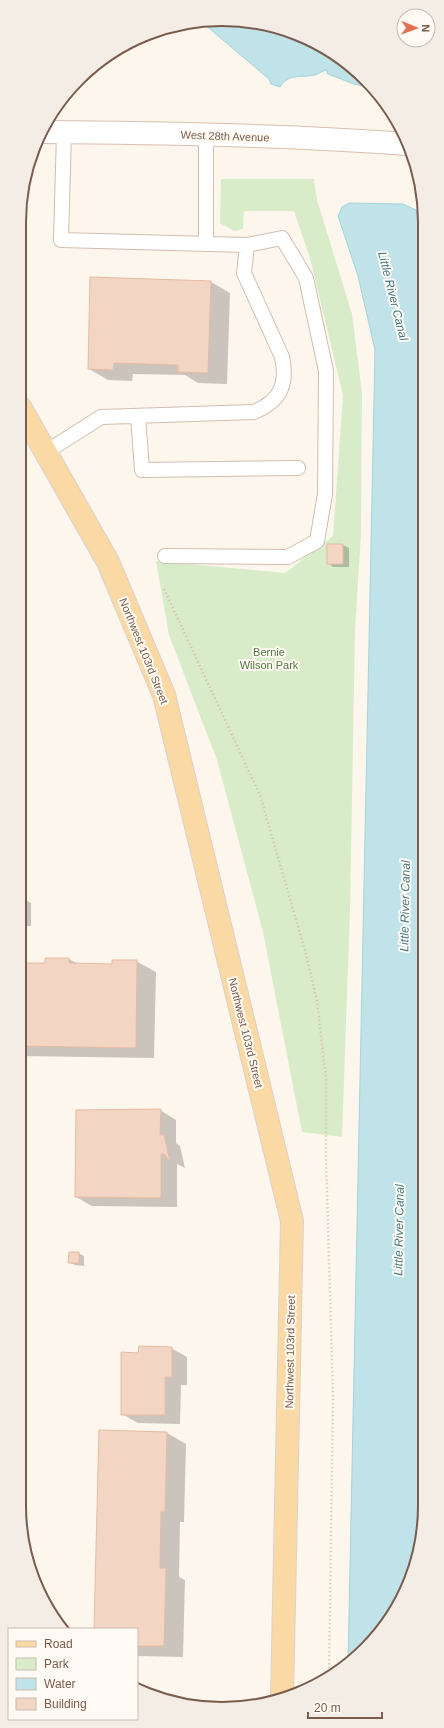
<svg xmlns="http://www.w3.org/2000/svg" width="444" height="1728" viewBox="0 0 444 1728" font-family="Helvetica,sans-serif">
	<rect width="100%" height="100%" fill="#fdf6ec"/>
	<!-- green -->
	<path fill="#d8ecc9" d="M221,179H314L317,200L352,314L362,393L361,533L355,630L350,910L342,1137L302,1132L263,932L217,760L169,635L156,561L285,573L333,536L343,395L310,258L294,211H244L243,229L234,231L220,223Z"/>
	<!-- water -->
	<path fill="#bfe3e8" stroke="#a5d3da" d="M249,21L312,40L366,79L372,88L354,84L328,74L326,70C323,71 318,74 315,75C300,78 289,73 280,87L271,84L269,79L204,24Z
		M349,203L403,204L416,210L423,240V1533L398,1607L348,1664L375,350L358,276L338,216L342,207Z"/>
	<!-- shadow -->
	<path fill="#0003" d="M211,282L230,293L227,384L198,383L185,375L133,374L132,381L108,380L89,369Z
		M328,545H343L349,548V567H333L328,563Z
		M20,897L31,903V926H20Z
		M69,959L78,964L113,965L136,961L156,972L154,1058L20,1056V964H46Z
		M160,1110L176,1120V1143L180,1146L185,1168L177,1164V1207L92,1206L76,1197Z
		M78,1253L84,1256V1266L75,1265L69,1262Z
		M171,1348L187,1357V1385H181L180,1424L138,1423L122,1414Z
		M167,1433L186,1444L184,1522H180L179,1577L185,1580L183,1657L137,1656V1629H95Z
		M19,1451L20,1452L19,1500Z"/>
	<!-- building -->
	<path fill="#f3d5c3" stroke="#e6bba3" d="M90,277L211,281L208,373L178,372V365L114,363L113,370L88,369Z
		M327,544H343V564H327Z
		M45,958H69V963L112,964V960H137L136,1048L20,1046V963H45Z
		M161,1109L160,1135H164L170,1161L164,1154H161V1198L75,1197L76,1110Z
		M69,1252H79V1263H68Z
		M139,1346L172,1347V1377H165V1415H121V1352L138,1353Z
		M99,1430L167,1432L165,1512H161L160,1568H166L164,1646H137V1629H94Z"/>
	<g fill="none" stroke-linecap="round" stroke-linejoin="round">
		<!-- service casing -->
		<g stroke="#d1beb0" stroke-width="16">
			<path id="service" d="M64,133L61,240L247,245
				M206,135V244
				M138,416L142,470L298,468
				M46,452L101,417L254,412C280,401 288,385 282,357L244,273L247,245L282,238L306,278L326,371L325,494L317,541L288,557L165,556"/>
		</g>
		<!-- secondary casing -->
		<g stroke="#d6c0b0" stroke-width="24">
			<path id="secondary" d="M42,132C164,133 286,135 408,144"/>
		</g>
		<!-- primary casing -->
		<g stroke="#dad1cd" stroke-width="24">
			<path id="primary" d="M20,407L108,562L164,695L292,1221L282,1698"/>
		</g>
		<!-- path -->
		<path stroke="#d9b8a5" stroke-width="2.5" stroke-dasharray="1 3" stroke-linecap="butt" d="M164,589L260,795L306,954L317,1001L326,1079V1159L333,1396L329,1675"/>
		<!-- service -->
		<use href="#service" stroke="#fff" stroke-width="14"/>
		<!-- secondary -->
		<use href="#secondary" stroke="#fff" stroke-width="22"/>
		<!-- primary -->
		<use href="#primary" stroke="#fbd9a5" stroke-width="22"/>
	</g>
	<g text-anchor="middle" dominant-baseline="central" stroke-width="4" stroke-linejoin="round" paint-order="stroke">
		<!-- street labels -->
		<g font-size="11" fill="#7a5c4d" stroke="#fffaf3">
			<text transform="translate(225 136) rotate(2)">West 28th Avenue</text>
			<text transform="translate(144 651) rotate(68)">Northwest 103rd Street</text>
			<text transform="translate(246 1033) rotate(76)">Northwest 103rd Street</text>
			<text transform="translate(290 1352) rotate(-89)">Northwest 103rd Street</text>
		</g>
		<!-- park labels -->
		<g font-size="11" fill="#537a41" stroke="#fffaf3">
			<text x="269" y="652">Bernie<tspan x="269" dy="13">Wilson Park</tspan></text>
		</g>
		<!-- water labels -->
		<g font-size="12" font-style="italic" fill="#437c86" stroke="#fffaf3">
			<text transform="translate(393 296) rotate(76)">Little River Canal</text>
			<text transform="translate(405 906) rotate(-89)">Little River Canal</text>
			<text transform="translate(399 1230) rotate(-89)">Little River Canal</text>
		</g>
	</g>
	<!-- crop -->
	<path d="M0 0H444V1728H0ZM222 26H222A196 196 0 0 1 418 222V1506A196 196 0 0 1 222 1702H222A196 196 0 0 1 26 1506V222A196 196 0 0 1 222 26Z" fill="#f4ede6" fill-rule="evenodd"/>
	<path fill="none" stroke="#7a5c4d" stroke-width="2" d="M222 26H222A196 196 0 0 1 418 222V1506A196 196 0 0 1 222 1702H222A196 196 0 0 1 26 1506V222A196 196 0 0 1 222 26Z"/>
	<!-- legend -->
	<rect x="8" y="1628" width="130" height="92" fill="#fffaf3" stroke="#cabbb1"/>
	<rect x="16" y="1641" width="20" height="6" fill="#fbd9a5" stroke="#cabbb1"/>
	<text x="44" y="1648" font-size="12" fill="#7a5c4d">Road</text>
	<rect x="16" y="1658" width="20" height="12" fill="#d8ecc9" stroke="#cabbb1"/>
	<text x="44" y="1668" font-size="12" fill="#7a5c4d">Park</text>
	<rect x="16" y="1678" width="20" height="12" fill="#bfe3e8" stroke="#cabbb1"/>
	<text x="44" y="1688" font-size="12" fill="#7a5c4d">Water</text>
	<rect x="16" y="1698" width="20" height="12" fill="#f3d5c3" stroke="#cabbb1"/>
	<text x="44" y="1708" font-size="12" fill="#7a5c4d">Building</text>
	<!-- north arrow -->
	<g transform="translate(416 28) rotate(91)"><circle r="19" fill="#fffaf3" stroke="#cabbb1"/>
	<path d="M0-3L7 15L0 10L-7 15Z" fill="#e76f51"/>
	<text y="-6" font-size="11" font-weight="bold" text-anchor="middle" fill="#7a5c4d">N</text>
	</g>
	<!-- scale -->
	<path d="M308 1712v6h74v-6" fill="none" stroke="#7a5c4d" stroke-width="2"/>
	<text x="314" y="1712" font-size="12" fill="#7a5c4d" stroke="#fffaf3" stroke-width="3" paint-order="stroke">20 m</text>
</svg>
